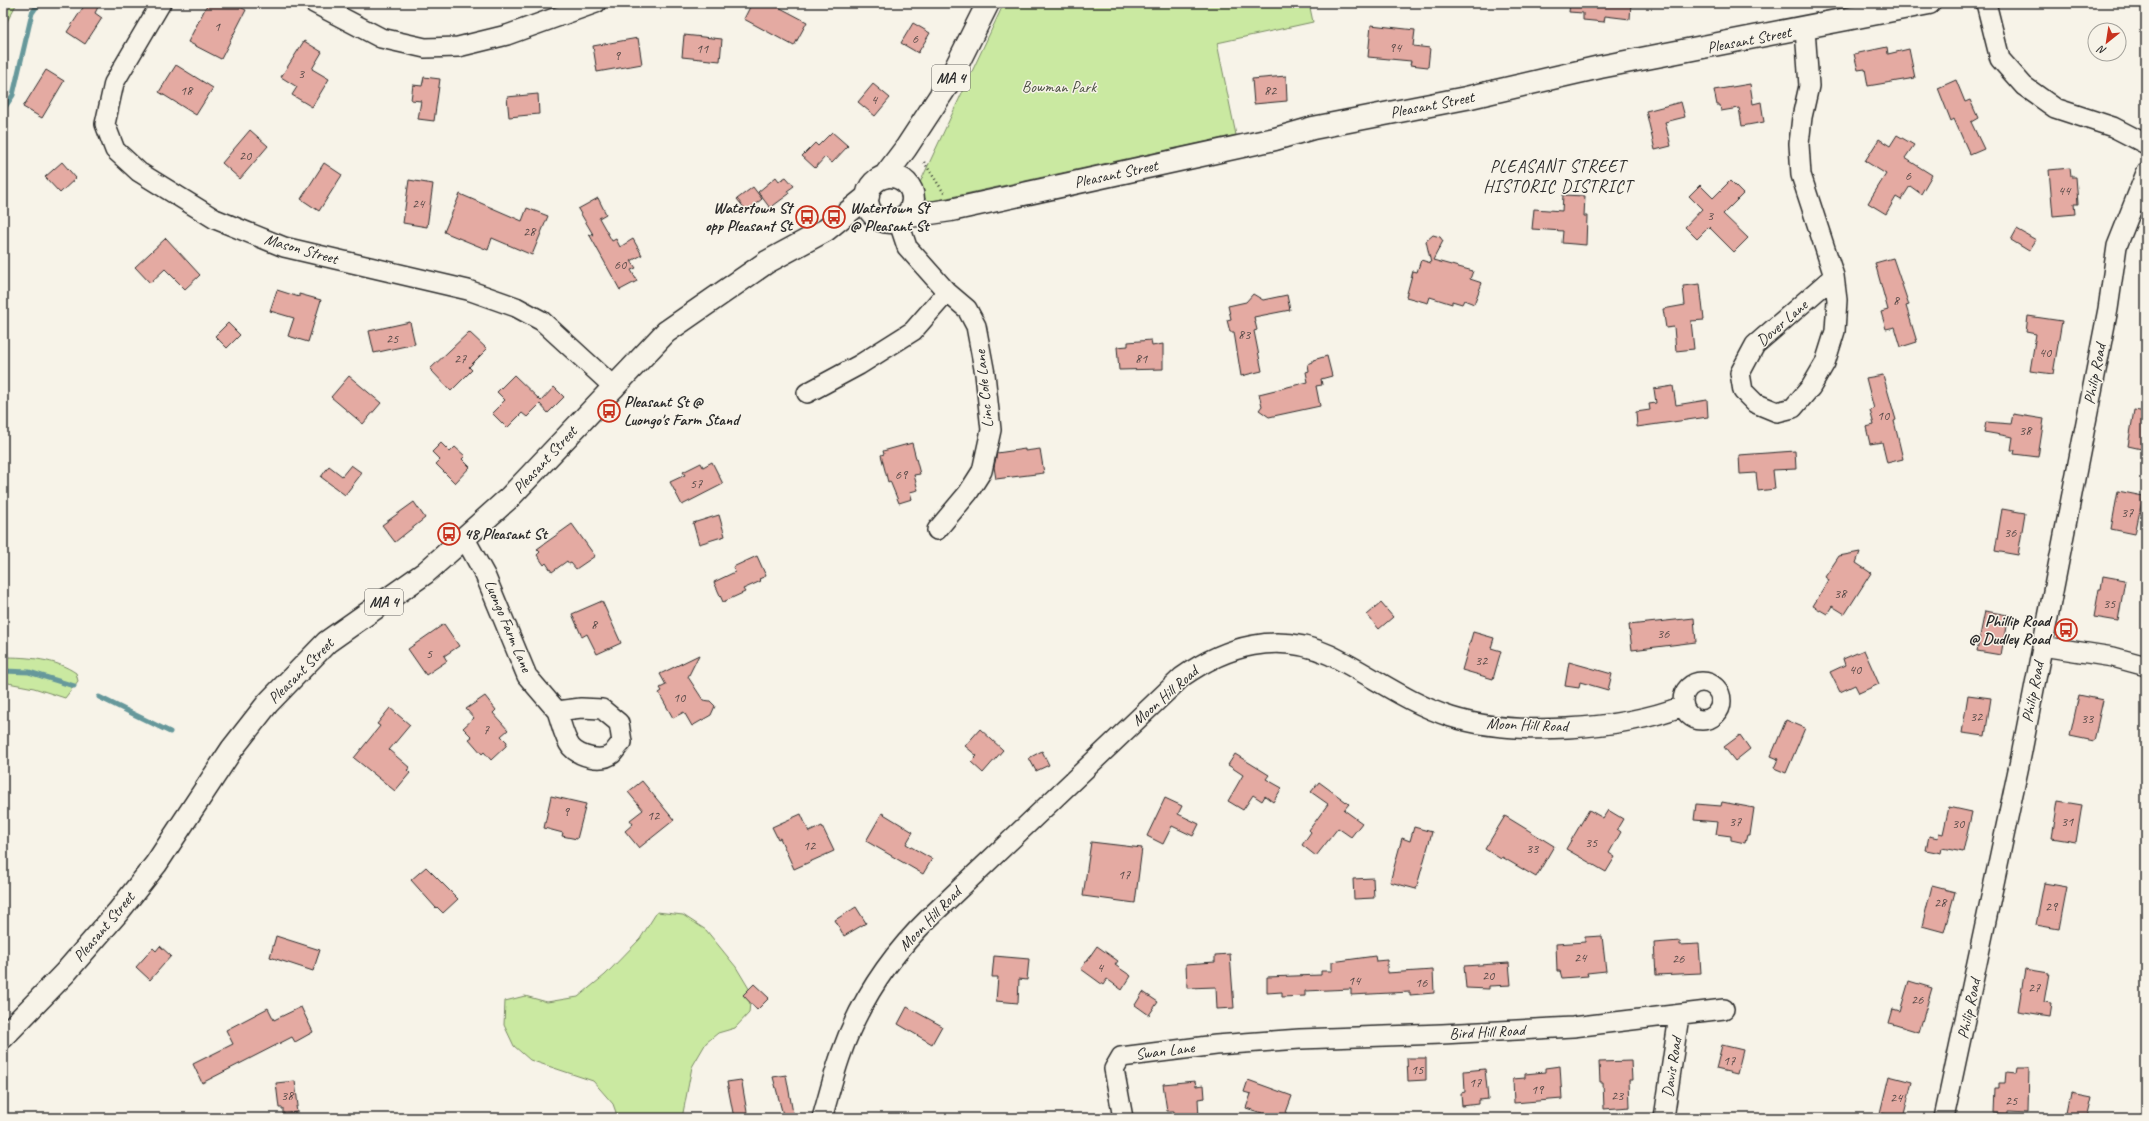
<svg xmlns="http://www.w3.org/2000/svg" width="2149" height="1121" viewBox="0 0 2149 1121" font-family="Caveat,sans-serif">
	<rect width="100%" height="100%" fill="#f7f3e8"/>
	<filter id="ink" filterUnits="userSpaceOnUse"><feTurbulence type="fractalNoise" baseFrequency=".025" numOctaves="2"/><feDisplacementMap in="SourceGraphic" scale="8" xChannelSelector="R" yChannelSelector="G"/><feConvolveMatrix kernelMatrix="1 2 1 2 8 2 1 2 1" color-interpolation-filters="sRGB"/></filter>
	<g filter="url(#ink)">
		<!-- green -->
		<path fill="#cae9a1" stroke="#7a8a66" d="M3,3H17L3,29Z
			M1004,3H1309L1313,22L1217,43L1236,135L933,201L927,200L918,192V187Z
			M3,657C28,657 56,659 76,673L78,681L65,698L34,688L3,682Z
			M657,912L683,915L706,930L736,967L751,992L749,1013L735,1028L718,1033L706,1043L692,1067L682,1118H618L613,1104L593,1081L530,1060L514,1046L504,1025L505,1001L525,996L547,1002L578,997L605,975L640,939Z"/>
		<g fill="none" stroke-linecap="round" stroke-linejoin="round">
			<!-- stream -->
			<path stroke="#66989b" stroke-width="5" d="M3,110L13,95L32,13L39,3
				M3,671L29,672L74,686
				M99,697L170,732"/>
		</g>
		<!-- building -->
		<path fill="#e4aaa2" stroke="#2b2b2b" d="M86,3H100L95,13L102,18L85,44L67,32Z
			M208,3H232L246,10L221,59L188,42Z
			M752,3H771L807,22L794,46L744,19Z
			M1570,3H1631L1630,19L1605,16L1604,22L1583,20V13L1569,12Z
			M913,23L930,33L918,53L901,43Z
			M1371,25L1415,30L1413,46L1430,48L1428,67L1410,65L1411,61L1368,57Z
			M684,35L722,39L720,61L682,57Z
			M638,38L642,64L597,72L593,46Z
			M304,41L322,52L312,69L329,79L312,107L292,95L297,87L281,77Z
			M1887,47L1888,54L1909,49L1915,78L1868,86L1865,69L1858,70L1854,54Z
			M176,65L213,88L196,115L159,92Z
			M46,70L64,81L42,118L23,107Z
			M1286,76L1287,101L1254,104L1252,79Z
			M424,77L440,79L434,121L418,119L421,101L411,100L413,85L422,86Z
			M1956,80L1965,102L1970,100L1978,118L1971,122L1984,149L1970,155L1954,119L1951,121L1938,88Z
			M873,84L890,98L875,116L858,102Z
			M1750,84L1753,104L1761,102L1764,122L1742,126L1739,108L1721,111L1720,105H1717L1714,90Z
			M538,94L539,114L509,117L507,97Z
			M1681,102L1685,117L1665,122L1671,146L1655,150L1646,111Z
			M250,130L268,146L240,179L222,163Z
			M832,132L848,146L832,163L825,157L815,168L802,156L815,143L818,146Z
			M1897,135L1914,145L1905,158L1932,175L1921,194L1910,186L1901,200L1896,197L1886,214L1868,203L1886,174L1865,161L1879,139L1890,146Z
			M62,162L76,178L60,193L45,177Z
			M324,163L342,175L319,211L301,199Z
			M2070,168L2071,177H2076L2078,204H2074L2075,214L2053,216L2049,170Z
			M776,177L779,181L786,177L794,186L787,191L789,194L770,208L758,192Z
			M409,180L433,184L427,227L403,223Z
			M1730,181L1743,194L1723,214L1748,238L1734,252L1709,227L1697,239L1685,227L1702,209L1689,196L1700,185L1713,198Z
			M753,187L762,199L747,211L737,199Z
			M460,194L522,221L527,208L548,216L532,255L492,238L488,250L444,232Z
			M1563,195L1585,196L1584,216H1587L1586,245L1562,243L1563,231L1532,229L1534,209L1562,211Z
			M598,198L606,214L599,218L612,241L616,239L620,247L633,239L642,255L631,261L636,268L631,270L637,281L620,290L589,234L594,236L578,209Z
			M2017,229L2036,240L2029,251L2011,240Z
			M1433,235L1440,237L1443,241L1433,260L1473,271L1470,279L1482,283L1474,304L1464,300L1462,304L1452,301V304L1430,297L1428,303L1406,297L1413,271L1417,272L1421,260L1431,263L1426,241Z
			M166,238L200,275L185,289L165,269L150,283L135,267Z
			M1893,258L1909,305L1906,306L1917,342L1901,347L1895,327L1886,329L1881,312L1888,310L1875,263Z
			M1700,284L1704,320L1691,321L1694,349L1676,351L1674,327L1666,328L1663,309L1685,305L1683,286Z
			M277,290L299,297V294L321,300L308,342L288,336L294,318L270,311Z
			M1253,294L1263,300L1287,295L1290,310L1254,317L1257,330L1254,331L1262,371L1241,376L1234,332H1230L1227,320L1231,319L1228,306L1246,302Z
			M2028,316L2062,321L2053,374L2030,371L2036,334L2026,332Z
			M410,322L415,344L374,353L369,331Z
			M228,323L240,335L227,348L215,336Z
			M469,332L487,349L469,367L472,370L451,391L430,369Z
			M1151,340L1152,346L1163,344V369L1119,370L1117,347L1128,346V342Z
			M1327,356L1332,376L1321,379L1322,385L1316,386L1320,406L1269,417L1259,410L1262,406L1259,394L1308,382L1306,372L1309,371L1308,364L1313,362V360Z
			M514,375L541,401L554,387L564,397L548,413L540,404L527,417L522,413L507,428L492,413L505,400L497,392Z
			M1883,375L1896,420L1894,421L1903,459L1887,463L1882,442L1870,444L1866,427L1874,425L1870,410L1874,409L1866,378Z
			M349,376L381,403L363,424L331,397Z
			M1673,386L1676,405L1707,400L1708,417L1637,427L1636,412L1650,410L1649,404L1656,403L1654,389Z
			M2134,410L2146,412V450L2128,446Z
			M2013,414L2044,419L2038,457L2014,454L2015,450H2011L2013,437L1984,432L1986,422L2011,424Z
			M441,443L450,452L455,447L465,456L462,459L470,467L455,483L436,464L440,460L432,452Z
			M912,443L920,474L914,475L918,490L910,492L912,499L899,503L890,481L888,482L881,455L884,454L883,451Z
			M1025,449V451L1040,449L1044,473L996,479L994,467L997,453Z
			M1795,451L1796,469L1773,470L1775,489L1758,491L1756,473L1740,474L1739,455Z
			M712,462L723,484L682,505L670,482L685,475L683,472L701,463L703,467Z
			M351,465L362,473L345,495L321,477L329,466L342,476Z
			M2118,491L2143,496L2135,534L2111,529Z
			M414,502L425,518L395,542L382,525Z
			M2002,509L2025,513L2018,555L1995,551Z
			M719,515L725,536L699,544L693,523Z
			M572,524L595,556L576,569L571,563L569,564L567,561L552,572L546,563L544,565L537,555L540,552L537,549Z
			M1860,552L1856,563L1871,573L1845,614L1832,606L1827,614L1813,606L1829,580L1825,577L1839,556Z
			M757,556L766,576L759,579L761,581L743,589L745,592L723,602L714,582L735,572L733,567Z
			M2103,576L2125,580L2118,621L2094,617L2099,589H2101Z
			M602,601L621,643L597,654L587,634L582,637L572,614Z
			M1381,603L1393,617L1379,629L1367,615Z
			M1985,611L2008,615L2001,655L1977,651Z
			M1694,618L1696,642L1632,650L1629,625Z
			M444,624L459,646L444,656L447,661L426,675L408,649Z
			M1473,632L1494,638L1491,648L1501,651L1493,679L1462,670Z
			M1864,650L1879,684L1859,693L1855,685L1840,692L1830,672L1845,665L1843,659Z
			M699,655L688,677L703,700L710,701L715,706L711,715L692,726L684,712L673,718L659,693L662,691L660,688L666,685L660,674Z
			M1569,662L1612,674L1608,690L1580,682L1579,688L1565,686Z
			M1968,695L1991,698L1985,736L1962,733Z
			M2079,695L2103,700L2094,741L2070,736Z
			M485,696L496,710L493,713L508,730L501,736L507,742L506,746L491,760L484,752L482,754L469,739L472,737L463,728L474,718L466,709Z
			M390,708L410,725L389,750L410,768L407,770L410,773L395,791L354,758L380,726L377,724Z
			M1786,720L1805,728L1786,773L1774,768L1778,759L1771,756Z
			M980,729L1003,750L983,773L971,762L977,756L965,746Z
			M1740,735L1750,749L1735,761L1724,747Z
			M1042,751L1049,765L1036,771L1029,758Z
			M1235,754L1269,775L1266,779L1282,788L1273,802L1265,796L1262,801L1253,795L1243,810L1228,801L1243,775L1228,765Z
			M642,781L674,820L639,848L625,831L633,824L630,820L643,810L628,792Z
			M1319,782L1349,804L1344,810L1362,823L1351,837L1338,828L1316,856L1302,845L1311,832L1309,830L1328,804L1311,792Z
			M551,796L586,804L577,839L562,836L563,833L544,828Z
			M1165,798L1182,806L1178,814L1199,824L1193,836L1172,826L1163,844L1147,836Z
			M2058,801L2082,805L2076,842L2052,838Z
			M1722,802L1754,808L1750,835H1747L1745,843L1731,840V836L1716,834L1718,822L1694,820L1696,804L1721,806Z
			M1949,807L1972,812L1963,852L1942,848L1941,853L1926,850L1929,836L1938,838L1939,833L1943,834Z
			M1589,810L1603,818L1608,810L1623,819L1617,829L1621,832L1609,853L1615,857L1606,872L1566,849Z
			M882,813L913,832L906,844L932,859L923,874L866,841Z
			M801,814L809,832L822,826L834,851L794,869L780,838L778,839L772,827Z
			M1505,816L1554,846L1536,877L1502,857L1501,859L1485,849Z
			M1414,827L1432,832L1416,889L1390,882L1402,838L1410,841Z
			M1091,842L1142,848L1135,903L1083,896Z
			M426,867L458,899L443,913L437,907L436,908L411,880Z
			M1373,878L1374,898L1354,899L1353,879Z
			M2044,883L2067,887L2059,929L2036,925Z
			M1932,886L1955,892L1944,932L1922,926Z
			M856,907L866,923L844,936L835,920Z
			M276,936L320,950L313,971L270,957Z
			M1602,936L1606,971L1587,973L1588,976L1562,978L1560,971H1557L1556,944L1585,942V937Z
			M1680,941V945L1699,944L1701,973L1656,975L1654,943Z
			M160,946L171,956L150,980L136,967L153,948L156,951Z
			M1097,946L1118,961L1115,965L1131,976L1122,990L1107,979L1103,985L1081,969Z
			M1230,954L1234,1008L1217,1009L1216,987L1187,988L1186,964L1215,962V955Z
			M994,956L1029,959L1027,980L1019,979L1018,1003L996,1001L998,977H992Z
			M1375,956L1376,961L1387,960V973L1433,970L1434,993L1410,995V992L1351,995V989L1305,991V996L1282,997V992L1267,993V977L1321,975V971H1332V962Z
			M1509,963L1511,985L1489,986V989L1466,988L1464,966Z
			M2025,969L2049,973L2044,1002L2052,1003L2050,1016L2018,1011Z
			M1909,981L1932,988L1919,1032L1889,1023L1893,1009L1900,1011Z
			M754,984L769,998L757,1010L743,995Z
			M1143,992L1158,1002L1149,1015L1135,1005Z
			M301,1007L313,1032L295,1042L292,1037L202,1083L193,1064L233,1044L226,1030L268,1008L274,1020Z
			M907,1007L942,1026L932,1044L898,1024Z
			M1722,1045L1743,1050L1737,1074L1716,1069Z
			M1407,1058H1426V1080L1408,1081Z
			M1631,1061L1632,1080H1629L1630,1107L1604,1109L1603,1082H1600L1599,1062Z
			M1560,1066L1562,1099L1514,1103L1513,1079L1525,1078V1074L1545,1072V1068Z
			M2017,1067H2029L2028,1112L2007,1111V1114L1994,1113L1995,1088H1999V1083H2005L2006,1072L2016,1073Z
			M1485,1069L1488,1099L1478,1100V1104L1462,1106L1461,1093L1465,1092L1464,1071Z
			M786,1075L793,1113L783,1115L773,1077Z
			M1889,1076L1912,1082L1903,1118L1880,1113Z
			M741,1080L742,1083L748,1118H734L727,1082Z
			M1248,1080L1292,1096L1284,1118H1264L1265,1114L1246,1108L1251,1094L1244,1092Z
			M295,1081L298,1106H296L297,1112L283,1114V1108H279L276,1083Z
			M1195,1081L1196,1086L1204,1085L1205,1098L1198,1099L1199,1118L1174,1117V1111H1167L1163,1084Z
			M2072,1093L2092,1097L2087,1118H2067Z"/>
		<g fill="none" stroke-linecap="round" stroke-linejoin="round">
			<!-- street casing -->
			<g stroke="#2b2b2b" stroke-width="22">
				<path id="street" d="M161,3L114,83L105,124L115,150L139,172L215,219L284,247L468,290L516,307L542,321L615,388
					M314,3L381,38L425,48L458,47L507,35L596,3
					M1986,3L2000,59L2024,86L2055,108L2113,127L2146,144
					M1805,29L1809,86L1802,117L1799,144L1801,175L1834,276L1837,300L1835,331L1825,363L1811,387L1793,408L1777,412L1755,403L1743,391L1740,373L1755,345L1834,276
					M898,220L907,247L947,292L967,309L976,326L985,374L991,430L982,471L968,493L937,530
					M807,393L859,365L913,331L947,292
					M464,537L485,575L527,676L557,711L581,708L602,709L619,723L622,742C618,746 615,751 612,754C601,763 579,756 571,747C564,738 561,722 557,711
					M2042,646L2113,657L2146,666
					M1683 701a19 19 0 1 1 38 0a19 19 0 1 1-38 0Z
					M822,1118C828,1098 833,1077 840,1057C858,1004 890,956 930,917L1182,677C1226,646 1278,631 1330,655C1371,675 1407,703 1451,717C1515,737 1620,730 1683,706
					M1123,1118L1114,1069L1121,1057L1216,1045L1300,1039L1442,1034L1573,1027L1724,1009
					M1664,1118L1679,1016
					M1944,1118L2021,756L2108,309L2117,246L2146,173"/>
			</g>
			<!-- secondary casing -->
			<g stroke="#2b2b2b" stroke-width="25">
				<path id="secondary" d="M903,217L951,210L1275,139L1313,128L1466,98L1600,67L1929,3"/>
			</g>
			<!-- primary casing -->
			<g stroke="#2b2b2b" stroke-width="25">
				<path id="primary" d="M867 199a23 23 0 1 1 46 0a23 23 0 1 1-46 0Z
					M884,177L906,148L946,87L988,3
					M3,1037L65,973L118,912L156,864L232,749L268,703L327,642L425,573L509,498L666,332L767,262L826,230L868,196"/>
			</g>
			<!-- path -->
			<path stroke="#2b2b2b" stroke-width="2.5" stroke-dasharray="1 3" stroke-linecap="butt" d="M924,162L944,193"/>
			<!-- street -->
			<use href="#street" stroke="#f7f3e8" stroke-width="19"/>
			<!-- secondary -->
			<use href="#secondary" stroke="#f7f3e8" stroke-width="22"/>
			<!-- primary -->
			<use href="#primary" stroke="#f7f3e8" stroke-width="22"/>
		</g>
	</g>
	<!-- icons -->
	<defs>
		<g id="bus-ring" transform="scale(1.15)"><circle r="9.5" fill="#f7f3e8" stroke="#c8321e" stroke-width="1.5"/><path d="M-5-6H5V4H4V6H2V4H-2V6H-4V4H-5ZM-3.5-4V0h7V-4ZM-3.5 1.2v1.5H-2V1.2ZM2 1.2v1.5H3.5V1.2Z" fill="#c8321e"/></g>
	</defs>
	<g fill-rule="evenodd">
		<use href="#bus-ring" x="807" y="217"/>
		<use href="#bus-ring" x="834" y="217"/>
		<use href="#bus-ring" x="609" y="411"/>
		<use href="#bus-ring" x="449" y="534"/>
		<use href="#bus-ring" x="2066" y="630"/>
	</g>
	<g text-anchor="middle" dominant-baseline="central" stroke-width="3" stroke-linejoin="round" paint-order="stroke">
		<!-- number labels -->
		<g font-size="14" fill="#594b49">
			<text x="217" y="26">1</text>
			<text x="915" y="38">6</text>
			<text x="1395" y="47">94</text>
			<text x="702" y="48">11</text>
			<text x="617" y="55">9</text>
			<text x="301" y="73">3</text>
			<text x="186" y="90">18</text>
			<text x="1270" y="90">82</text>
			<text x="874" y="99">4</text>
			<text x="245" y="155">20</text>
			<text x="1908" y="175">6</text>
			<text x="2064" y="190">44</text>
			<text x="418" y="203">24</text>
			<text x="1710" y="215">3</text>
			<text x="529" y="231">28</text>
			<text x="620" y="264">60</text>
			<text x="1896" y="300">8</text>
			<text x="1244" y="334">83</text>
			<text x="392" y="338">25</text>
			<text x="2045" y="352">40</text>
			<text x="460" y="358">27</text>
			<text x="1141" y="358">81</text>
			<text x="1883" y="415">10</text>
			<text x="2025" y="430">38</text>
			<text x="901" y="474">69</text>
			<text x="696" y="483">57</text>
			<text x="2127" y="512">37</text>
			<text x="2010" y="532">36</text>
			<text x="1840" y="593">38</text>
			<text x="2109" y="603">35</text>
			<text x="594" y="624">8</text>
			<text x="1663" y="633">36</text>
			<text x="429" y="653">5</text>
			<text x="1481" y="660">32</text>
			<text x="1855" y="669">40</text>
			<text x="679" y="697">10</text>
			<text x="1976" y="716">32</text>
			<text x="2087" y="718">33</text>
			<text x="486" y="729">7</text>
			<text x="566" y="811">9</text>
			<text x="653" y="815">12</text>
			<text x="1735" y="821">37</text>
			<text x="2067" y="821">31</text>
			<text x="1958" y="823">30</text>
			<text x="1591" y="842">35</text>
			<text x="809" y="845">12</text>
			<text x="1532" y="848">33</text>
			<text x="1124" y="874">17</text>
			<text x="1940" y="902">28</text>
			<text x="2051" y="906">29</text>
			<text x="1580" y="957">24</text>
			<text x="1678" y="958">26</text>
			<text x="1100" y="967">4</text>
			<text x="1488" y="975">20</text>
			<text x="1354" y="980">14</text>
			<text x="1421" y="982">16</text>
			<text x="2034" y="987">27</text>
			<text x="1917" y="999">26</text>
			<text x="1729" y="1060">17</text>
			<text x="1417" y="1069">15</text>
			<text x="1475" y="1082">17</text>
			<text x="1537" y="1089">19</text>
			<text x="287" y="1095">38</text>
			<text x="1617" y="1095">23</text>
			<text x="1896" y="1097">24</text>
			<text x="2011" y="1100">25</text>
		</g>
		<!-- shield labels -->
		<g fill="#f7f3e8" stroke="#686764" stroke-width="1">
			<rect x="932" y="65" width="38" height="26" rx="3"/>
			<rect x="365" y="589" width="38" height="26" rx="3"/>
		</g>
		<g font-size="15" font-weight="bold" fill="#2b2b2b">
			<text x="951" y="78">MA 4</text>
			<text x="384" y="602">MA 4</text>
		</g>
		<!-- street labels -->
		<g font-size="16" fill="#2b2b2b" stroke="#f7f3e8">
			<text transform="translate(1749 40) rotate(-11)">Pleasant Street</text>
			<text transform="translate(1432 105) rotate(-11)">Pleasant Street</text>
			<text transform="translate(1116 174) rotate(-12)">Pleasant Street</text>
			<text transform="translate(301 249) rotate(16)">Mason Street</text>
			<text transform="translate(1782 323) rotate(-41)">Dover Lane</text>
			<text transform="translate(2095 374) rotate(-79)">Philip Road</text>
			<text transform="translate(984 389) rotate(-96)">Linc Cole Lane</text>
			<text transform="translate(545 460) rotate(-47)">Pleasant Street</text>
			<text transform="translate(508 626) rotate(67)">Luongo Farm Lane</text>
			<text transform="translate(301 671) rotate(-45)">Pleasant Street</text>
			<text transform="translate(2033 692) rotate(-79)">Philip Road</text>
			<text transform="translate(1165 696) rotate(-41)">Moon Hill Road</text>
			<text transform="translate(1527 725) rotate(2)">Moon Hill Road</text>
			<text transform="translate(930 919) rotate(-46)">Moon Hill Road</text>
			<text transform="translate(104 927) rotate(-50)">Pleasant Street</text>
			<text transform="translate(1969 1009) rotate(-78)">Philip Road</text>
			<text transform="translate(1487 1032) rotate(-3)">Bird Hill Road</text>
			<text transform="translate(1165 1051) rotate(-7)">Swan Lane</text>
			<text transform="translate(1672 1067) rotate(-81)">Davis Road</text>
		</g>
		<!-- park labels -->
		<g font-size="16" fill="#4b5143" stroke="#f7f3e8">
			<text x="1059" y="87">Bowman Park</text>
		</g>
		<!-- poi labels -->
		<g font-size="16" font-weight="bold" fill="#2b2b2b" stroke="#f7f3e8" text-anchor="start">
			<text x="792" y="208" text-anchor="end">Watertown St<tspan x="792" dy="18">opp Pleasant St</tspan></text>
			<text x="850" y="208">Watertown St<tspan x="850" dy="18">@ Pleasant St</tspan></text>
			<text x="624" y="402">Pleasant St @<tspan x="624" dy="18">Luongo's Farm Stand</tspan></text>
			<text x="464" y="534">48 Pleasant St</text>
			<text x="2050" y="621" text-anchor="end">Phillip Road<tspan x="2050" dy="18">@ Dudley Road</tspan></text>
		</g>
		<!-- neighbourhood labels -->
		<g font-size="17" letter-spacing="1" fill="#2b2b2b" stroke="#f7f3e8">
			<text x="1558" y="166">PLEASANT STREET<tspan x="1558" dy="20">HISTORIC DISTRICT</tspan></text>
		</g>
	</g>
	<!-- margin -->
	<rect width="2149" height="1121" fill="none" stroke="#f7f3e8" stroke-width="16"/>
	<rect x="8" y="8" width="2133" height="1105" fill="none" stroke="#2b2b2b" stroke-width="1.5" filter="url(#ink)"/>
	<!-- north arrow -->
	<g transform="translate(2107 42) rotate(210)"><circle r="19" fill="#f7f3e8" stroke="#a5a39c"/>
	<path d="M0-3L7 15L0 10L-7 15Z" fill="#c8321e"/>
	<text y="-6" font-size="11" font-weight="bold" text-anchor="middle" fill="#2b2b2b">N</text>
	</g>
</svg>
